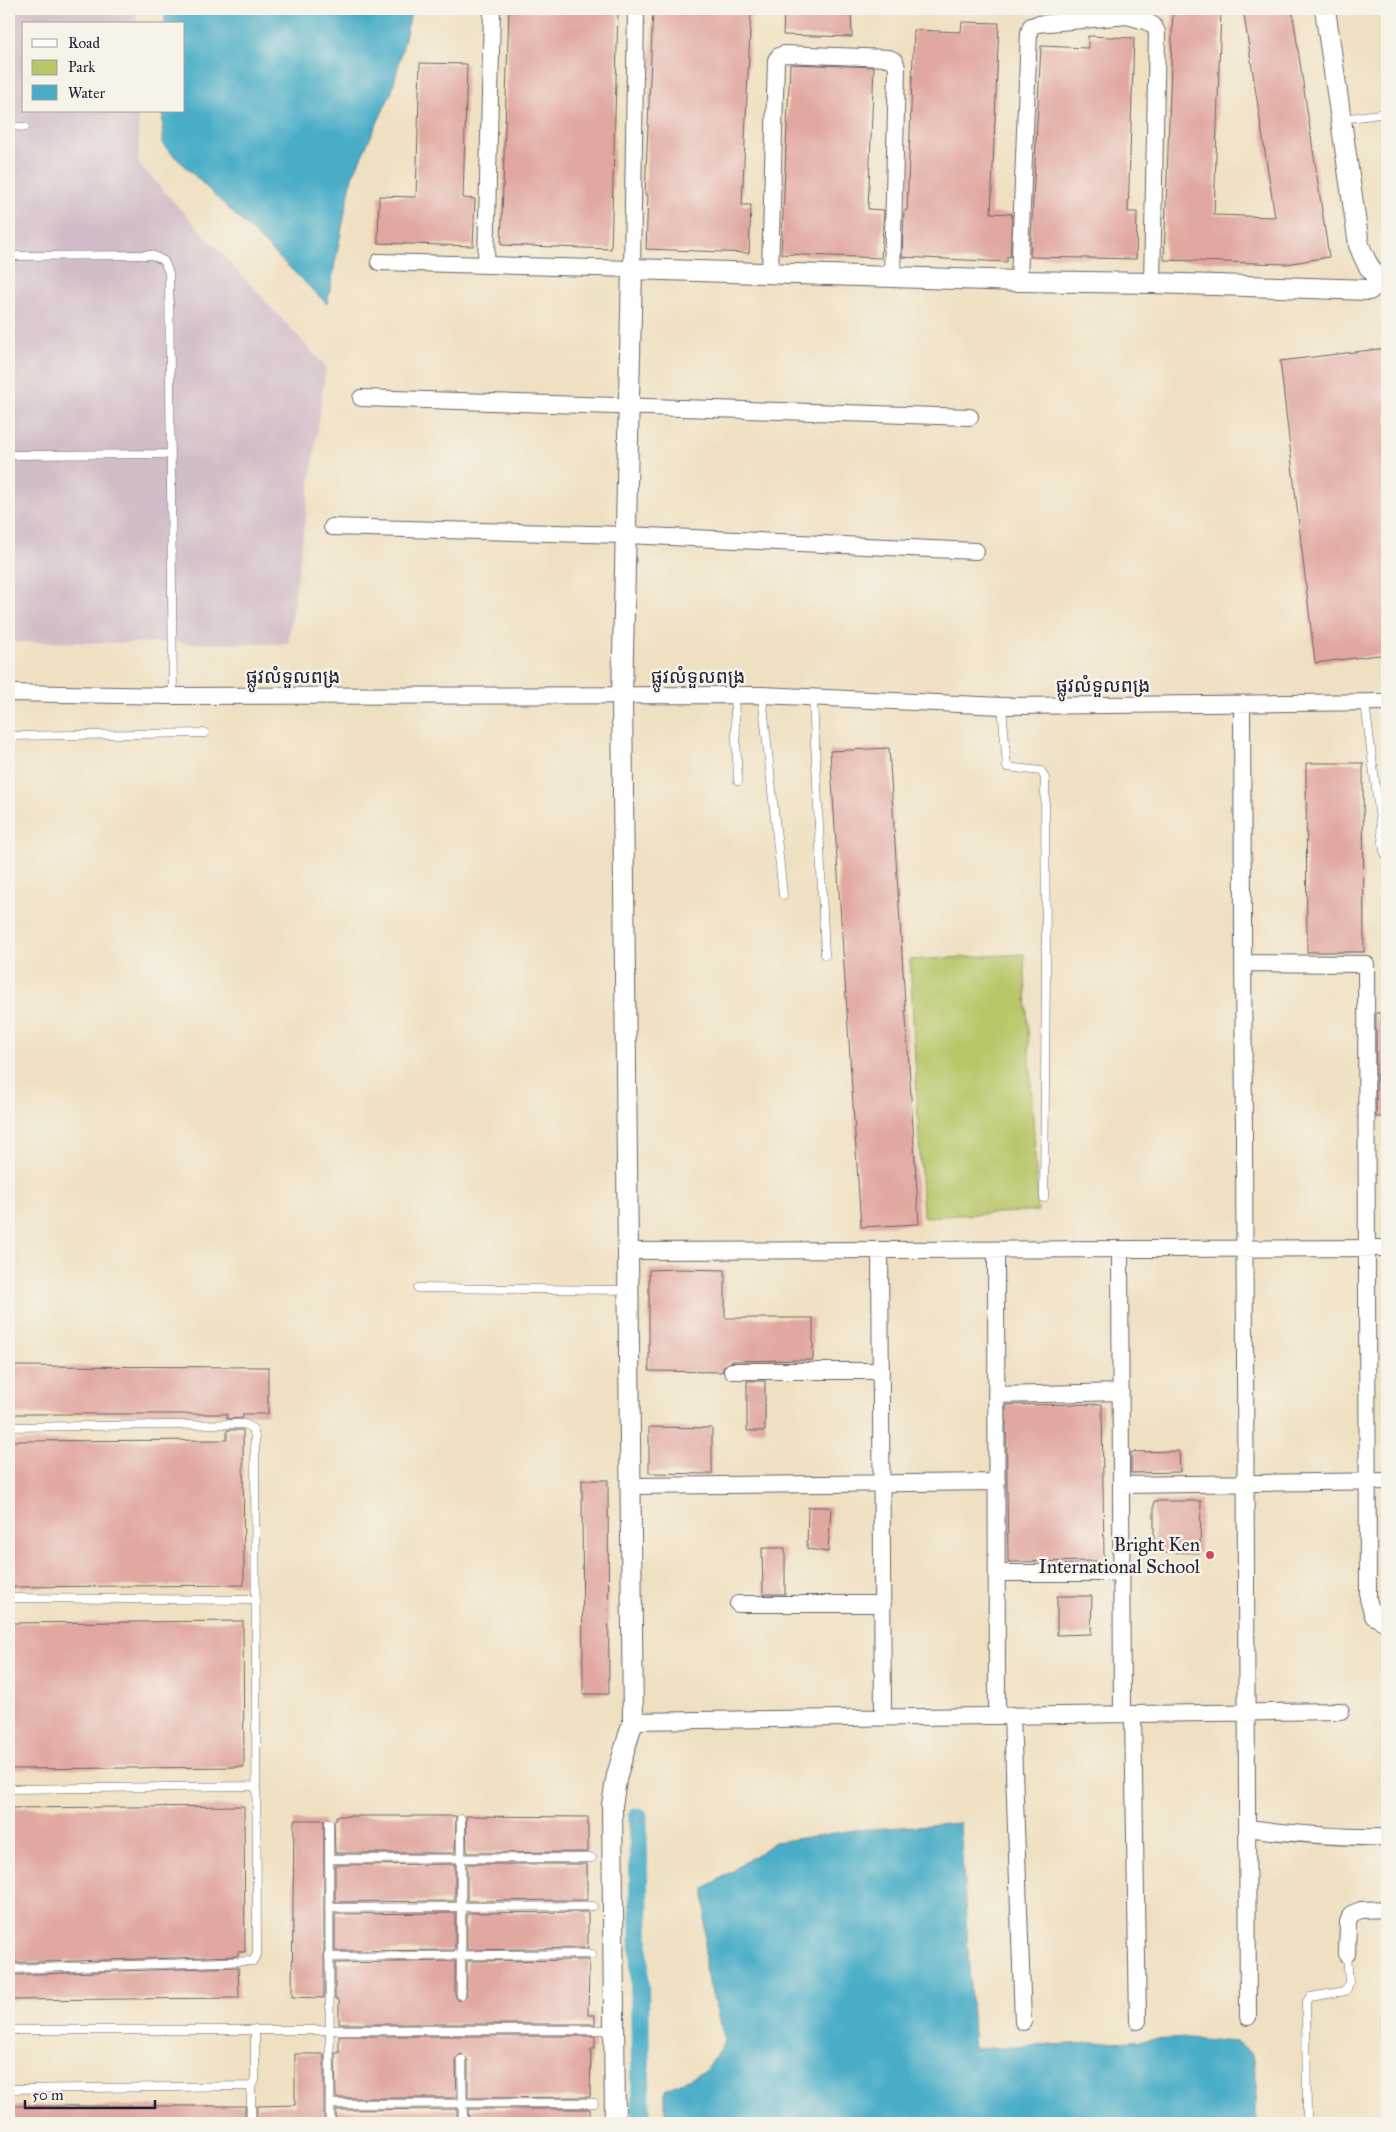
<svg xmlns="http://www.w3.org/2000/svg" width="1396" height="2132" viewBox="0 0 1396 2132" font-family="'IM FELL Great Primer','Noto Sans Khmer',serif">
	<rect width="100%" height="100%" fill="#f7f3e8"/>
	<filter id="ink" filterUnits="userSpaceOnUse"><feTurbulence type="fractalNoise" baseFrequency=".02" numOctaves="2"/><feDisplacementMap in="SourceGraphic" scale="10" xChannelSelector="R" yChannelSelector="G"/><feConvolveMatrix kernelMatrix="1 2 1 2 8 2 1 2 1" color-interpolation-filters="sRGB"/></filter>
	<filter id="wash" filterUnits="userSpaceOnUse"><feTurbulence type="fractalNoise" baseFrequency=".0096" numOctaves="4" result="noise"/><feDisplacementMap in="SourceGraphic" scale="20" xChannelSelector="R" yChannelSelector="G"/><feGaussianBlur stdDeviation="1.12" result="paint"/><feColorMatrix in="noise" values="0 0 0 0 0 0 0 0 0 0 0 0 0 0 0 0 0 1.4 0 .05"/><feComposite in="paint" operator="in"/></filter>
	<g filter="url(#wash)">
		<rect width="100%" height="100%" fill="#efe0c1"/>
		<!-- industrial -->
		<path fill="#d1bdc9" d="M9,9H137V24H24V111H138L139,164L326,367L288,644L9,642Z"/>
		<!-- green -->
		<path fill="#b7c668" stroke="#6c7452" d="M1024,954L1038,1211L923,1217L910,960Z"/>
		<!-- water -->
		<path fill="#49adc8" stroke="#366882" d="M165,9H412L392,91L352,177L327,304L162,144L163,111H184V24H165Z
			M960,1823L974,2049L1188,2038L1238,2042L1252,2054L1256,2079V2123H665V2090L705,2071L725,2041L705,1968V1889L775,1842L855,1830Z"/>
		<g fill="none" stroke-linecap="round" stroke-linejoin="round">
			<!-- canal -->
			<path stroke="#49adc8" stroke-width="19" d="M638,1817L641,2123"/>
		</g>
		<g id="blocks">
			<!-- building -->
			<path fill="#e1a7a1" d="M653,9H751L742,205H751L749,253L646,249L648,195H645Z
				M784,9H851L852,37L783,35Z
				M1173,9H1221L1214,215L1275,217L1243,9H1292L1329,257L1286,264L1164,260Z
				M509,10L618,13L611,249L501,245Z
				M962,22L999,23L991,213L1012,214L1010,257L1007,256V262L902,257L904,211L907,210L914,30L961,32Z
				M1088,36L1134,38L1128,212H1137L1136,259L1030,257L1041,46L1088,48Z
				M420,63L467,64L463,198L475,199L473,246L378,243L379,196L416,197Z
				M790,64L874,67L868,209L884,210L881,258L781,254Z
				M1387,348V654L1315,663L1280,361Z
				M889,748L919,1224L861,1227L830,751Z
				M1306,763H1363L1364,952H1307Z
				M1376,1013H1384L1387,1048V1117H1376Z
				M676,1269L725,1270V1318H813V1360L732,1361L724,1366L722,1372L649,1371V1270Z
				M9,1366L268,1367V1414H243V1418L227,1419V1414H9Z
				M747,1381H765V1431H747Z
				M1102,1404L1104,1561L1008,1562L1006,1405Z
				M649,1427L712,1428V1474L649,1473Z
				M227,1430H243L244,1585L9,1587V1441L227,1440Z
				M1179,1451L1180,1472L1131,1473V1452Z
				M582,1480H608L609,1694H583Z
				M1154,1501H1201L1200,1553L1154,1552Z
				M808,1507H831L828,1552L807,1549Z
				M762,1548H785V1594H763Z
				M1057,1596H1092L1091,1634L1057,1635Z
				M243,1621L244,1767L9,1769V1623Z
				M244,1806L245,1952H238V1956L9,1963V1808Z
				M336,1816H456L455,1853H335L334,1820H336Z
				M466,1816L588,1817V1852L467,1853Z
				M294,1820H324V1998L292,1997Z
				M455,1864V1901L335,1902V1865Z
				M467,1864H587V1900L467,1901Z
				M588,1912V1948L467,1950V1913Z
				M455,1913V1950L335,1951V1914Z
				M589,1960L588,2015H595V2024H339V2000L335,1998V1963L455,1961V1995L458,2000L461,2001L467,1995V1961Z
				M238,1967L239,1998L9,2000V1975Z
				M339,2036H595V2049H591L590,2097L468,2098V2060L462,2054L459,2055L456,2060L457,2098H336L335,2053H339Z
				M295,2054H324V2123H257V2106L295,2105Z
				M9,2106H245V2123H9Z
				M457,2109V2123H336V2110Z
				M468,2109H590V2123H469Z"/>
		</g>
	</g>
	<g filter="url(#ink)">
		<use href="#blocks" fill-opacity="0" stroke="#6a646a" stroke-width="1"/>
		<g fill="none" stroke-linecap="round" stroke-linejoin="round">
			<!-- service casing -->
			<g stroke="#6a646a" stroke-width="9">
				<path id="service" d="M1342,119L1387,113
					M9,126L25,127
					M9,256L152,255L164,261L169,273L173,696
					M9,455L171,454
					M734,695L738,781
					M762,695L783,895
					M813,699L825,955
					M1365,703L1384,851L1387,857
					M1002,706L1007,767L1041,771L1045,778L1046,968L1044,1198
					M9,736L205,733
					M418,1288L628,1290
					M9,1427L245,1424L253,1429L255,1437L257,1954L253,1961L9,1969
					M9,1598L254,1600
					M9,1789L255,1786
					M329,1823L330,2123
					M329,1859L592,1858
					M329,1908L593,1906
					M329,1957L592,1954
					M461,1995V1819
					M9,2030H614
					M462,2060L463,2123
					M251,2086V2123
					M9,2089L251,2086L255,2081V2029
					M330,2104L594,2103
					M1307,2123L1306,2003L1310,1997L1346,1991L1349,1983L1347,1954"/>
			</g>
			<!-- minor casing -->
			<g stroke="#6a646a" stroke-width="18">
				<path id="minor" d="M379,262L632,269L636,9
					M486,265L492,9
					M770,273L776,60L779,56L784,54L889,58L895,61L897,68L892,277
					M1019,281L1029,32L1031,26L1037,24L1127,16L1145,21L1153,25L1157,32L1152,283
					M361,398L970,417
					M332,527L626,535L976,551
					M9,693L173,696L762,695L1002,706L1387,702
					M1242,704L1248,2017
					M1243,963L1366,964L1368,1599L1373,1616L1387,1624
					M1120,1249L1122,1714
					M996,1250L997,1716
					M628,1251L1387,1248
					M880,1251L883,1717
					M732,1371H881
					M996,1395L1121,1392
					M1121,1485L1387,1481
					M631,1486L997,1482
					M997,1573H1121
					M738,1604H883
					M1133,1714L1138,2021
					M1012,1715L1023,2022
					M633,1721L1341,1711
					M1247,1828C1294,1834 1340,1838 1387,1837
					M1347,1954L1348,1922L1351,1914L1361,1910L1387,1909"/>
			</g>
			<!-- tertiary casing -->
			<g stroke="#6a646a" stroke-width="22">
				<path id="tertiary" d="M1325,9L1359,245C1365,260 1371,276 1387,283
					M615,2123L612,1805L617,1775L633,1721L622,696L632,269L1019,281L1152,283L1369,290L1381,281"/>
			</g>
			<!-- service -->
			<use href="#service" stroke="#fff" stroke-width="8"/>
			<!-- minor -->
			<use href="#minor" stroke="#fff" stroke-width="16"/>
			<!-- tertiary -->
			<use href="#tertiary" stroke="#fff" stroke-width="20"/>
		</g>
	</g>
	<!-- markers -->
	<circle fill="#d1495b" stroke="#f7f3e8" stroke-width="2" cx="1210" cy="1555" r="5"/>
	<g text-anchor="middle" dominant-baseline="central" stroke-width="5" stroke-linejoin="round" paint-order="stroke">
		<!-- street labels -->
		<g font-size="19" fill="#22223b" stroke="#f7f3e8">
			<text x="293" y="676">ផ្លូវលំទួលពង្រ</text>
			<text x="698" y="676">ផ្លូវលំទួលពង្រ</text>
			<text x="1103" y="685">ផ្លូវលំទួលពង្រ</text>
		</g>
		<!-- poi labels -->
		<g font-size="19" fill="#22223b" stroke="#f7f3e8" text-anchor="end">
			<text x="1200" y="1544">Bright Ken<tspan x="1200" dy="22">International School</tspan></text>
		</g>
	</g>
	<!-- margin -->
	<rect width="1396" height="2132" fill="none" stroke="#f7f3e8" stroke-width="30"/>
	<!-- legend -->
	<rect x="22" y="22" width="162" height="90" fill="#f7f3e8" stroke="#a29fa3"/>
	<rect x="32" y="39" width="25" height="8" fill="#ffffff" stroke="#a29fa3"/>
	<text x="68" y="48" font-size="15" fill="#22223b">Road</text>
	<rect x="32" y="60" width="25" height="15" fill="#b7c668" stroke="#a29fa3"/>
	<text x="68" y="72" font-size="15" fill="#22223b">Park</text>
	<rect x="32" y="85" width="25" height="15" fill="#49adc8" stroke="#a29fa3"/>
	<text x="68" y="98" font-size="15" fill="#22223b">Water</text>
	<!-- scale -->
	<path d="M25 2100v8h130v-8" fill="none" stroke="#22223b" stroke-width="2.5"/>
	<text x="32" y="2100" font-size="15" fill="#22223b" stroke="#f7f3e8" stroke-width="4" paint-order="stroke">50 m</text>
</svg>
